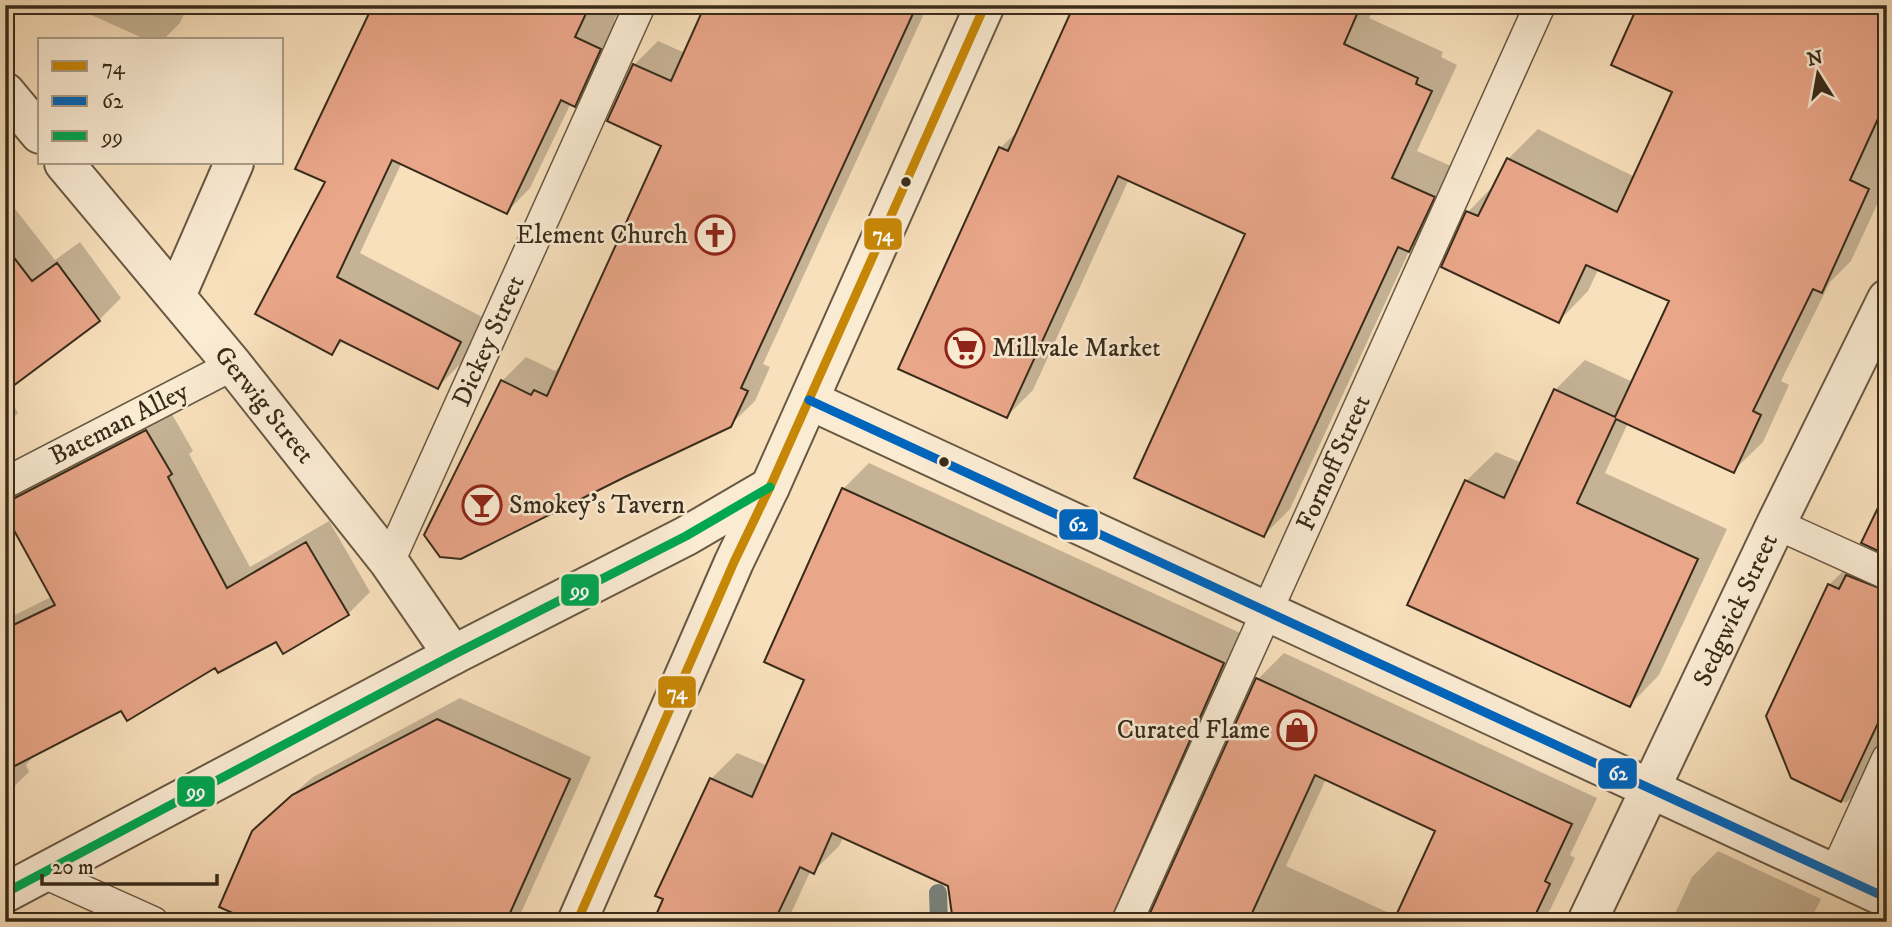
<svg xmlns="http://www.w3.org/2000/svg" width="1892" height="927" viewBox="0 0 1892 927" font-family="'IM FELL DW Pica',serif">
	<rect width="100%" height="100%" fill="#f8e0bc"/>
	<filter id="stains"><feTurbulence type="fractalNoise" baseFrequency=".00286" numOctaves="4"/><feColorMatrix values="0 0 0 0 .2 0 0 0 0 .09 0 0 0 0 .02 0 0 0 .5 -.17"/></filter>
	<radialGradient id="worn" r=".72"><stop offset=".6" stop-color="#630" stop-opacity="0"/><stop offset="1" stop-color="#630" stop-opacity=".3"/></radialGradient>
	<!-- shadow -->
	<path fill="#0003" fill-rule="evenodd" d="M69,5H188L180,23L163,40H147Z
		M375,5H621L614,21L623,25L598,81L575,105L571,103L530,188L507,212L402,162L360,253L484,318L461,363L438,387L344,340L332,352L327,181Z
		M707,5H928L763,364L770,367L755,401L730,425L624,475L502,381L526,357L555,371L559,367L561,368L663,145L634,65L658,41L685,53Z
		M1076,5H1375L1369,18L1443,52L1441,57L1457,65L1417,151L1460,170L1435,224L1410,249L1290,509L1264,535L1248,233L1129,179L1033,390L1007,416L1000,148L1020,129Z
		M1887,5V132L1879,150L1887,154V183L1851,261L1830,282L1781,381L1789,385L1763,442L1733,471L1628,423L1605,473L1727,529L1659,675L1630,705L1466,481L1496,452L1522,463L1555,390L1585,360L1633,382L1671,300L1599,268L1588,291L1559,321L1443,267L1468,212L1495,184L1508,159L1538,129L1635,177Z
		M5,196L55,260L80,242L121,298L99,320L5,390Z
		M5,391L18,413L5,426Z
		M169,409L193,451L189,454L250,567L329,521L370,592L348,614L277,639L216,666L122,708L35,754L26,765L29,772L5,795V620L53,596L5,511V496Z
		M869,463L1249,637L1145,912L1152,913L1258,679L1284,653L1597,798L1570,855L1575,858L1550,910L1538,922H955L949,885L844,836L839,846L813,872L811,870L787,922H655L711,779L737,753L768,766L806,679L843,489ZM1326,779L1437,830L1398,917L1286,866Z
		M1887,493V746L1873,776L1846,803L1793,777L1829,585L1856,558L1862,561L1875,548Z
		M460,698L591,757L517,922H257L276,809L313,777Z
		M1718,851L1821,899L1814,913L1832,922H1671L1692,877Z
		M18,917L29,922H13Z"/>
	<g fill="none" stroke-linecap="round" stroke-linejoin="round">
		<!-- stream -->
		<path stroke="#78817b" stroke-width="18" d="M938,893L939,922"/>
	</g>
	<!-- building -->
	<path fill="#e9a689" stroke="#382b1a" stroke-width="2" d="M373,5H590L575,37L601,49L575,107L561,100L507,214L392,160L337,277L461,342L438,389L340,340L332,355L255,314L325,182L295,169Z
		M705,5H917L741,388L748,391L731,427L625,477L461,559L440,557L424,535L501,380L531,395L534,390L547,396L661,146L607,121L633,64L671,81Z
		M1074,5H1361L1344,44L1418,78L1416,84L1432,91L1392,178L1435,197L1409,252L1398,247L1264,537L1134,478L1245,234L1118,176L1007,418L898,369L999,147L1008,151Z
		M1638,5H1887V99L1850,180L1869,189L1822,293L1813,289L1753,411L1761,415L1734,473L1616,419L1577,503L1698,559L1630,707L1407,605L1465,480L1504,498L1554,389L1615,417L1669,301L1586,265L1559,323L1441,267L1466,211L1478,216L1507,158L1617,212L1672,92L1611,65Z
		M5,246L32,281L57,263L100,321L5,392Z
		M146,430L172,474L168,477L227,588L306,542L349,615L283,654L276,642L218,673L215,668L127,721L121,711L5,771V629L55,605L5,514V500L13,499Z
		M842,488L1224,663L1110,922H953L948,886L832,833L814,874L800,867L774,922H653L663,899L655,896L710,778L752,797L804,680L764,662Z
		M1887,489V555L1861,543Z
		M1846,575L1887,591V704L1841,802L1791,778L1766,716L1828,584L1839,589Z
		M1256,678L1572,824L1545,881L1550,884L1532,922H1393L1435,831L1315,775L1248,922H1146Z
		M437,719L570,779L506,922H253L219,907L252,831L292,795Z"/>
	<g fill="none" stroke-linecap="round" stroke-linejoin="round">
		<!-- service casing -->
		<g stroke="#685842" stroke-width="33">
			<path id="service" d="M5,483L233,365
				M1776,524L1887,574
				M389,562L640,5
				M44,873L153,922
				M1835,873L1887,759
				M1855,883L1887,813
				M1127,922L1540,5"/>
		</g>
		<!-- minor casing -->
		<g stroke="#685842" stroke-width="42">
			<path id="minor" d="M5,92L40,134
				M64,163L233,365L389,562L453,655
				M176,296L234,163
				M577,922L734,562L770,487
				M1587,922L1776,524L1887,299"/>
		</g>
		<!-- tertiary casing -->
		<g stroke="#685842" stroke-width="42">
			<path id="tertiary" d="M809,400L1887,898
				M5,893L453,655L686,536L770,487L985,5"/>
		</g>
		<!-- service -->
		<use href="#service" stroke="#faebd3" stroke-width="30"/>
		<!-- minor -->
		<use href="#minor" stroke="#faebd3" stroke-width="38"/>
		<!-- tertiary -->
		<use href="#tertiary" stroke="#faebd3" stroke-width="38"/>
		<!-- bus-1 casing -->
		<g stroke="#faebd3" stroke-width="14">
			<path id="bus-1" d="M577,922L734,562L770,487L985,5"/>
		</g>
		<!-- bus-2 casing -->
		<g stroke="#faebd3" stroke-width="14">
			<path id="bus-2" d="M809,400L1887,898"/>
		</g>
		<!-- bus-3 casing -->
		<g stroke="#faebd3" stroke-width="14">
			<path id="bus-3" d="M5,893L453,655L686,536L770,487"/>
		</g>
		<!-- bus-1 -->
		<use href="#bus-1" stroke="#c78706" stroke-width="9"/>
		<!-- bus-2 -->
		<use href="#bus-2" stroke="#0065bd" stroke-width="9"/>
		<!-- bus-3 -->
		<use href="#bus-3" stroke="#00a651" stroke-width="9"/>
	</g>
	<!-- icons -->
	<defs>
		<g id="church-ring" transform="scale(2.0125)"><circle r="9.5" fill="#faebd3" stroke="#8f2418" stroke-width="1.5"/><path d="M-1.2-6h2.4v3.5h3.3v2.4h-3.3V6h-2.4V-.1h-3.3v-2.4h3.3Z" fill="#8f2418"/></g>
		<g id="supermarket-ring" transform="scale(2.0125)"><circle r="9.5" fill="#faebd3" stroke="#8f2418" stroke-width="1.5"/><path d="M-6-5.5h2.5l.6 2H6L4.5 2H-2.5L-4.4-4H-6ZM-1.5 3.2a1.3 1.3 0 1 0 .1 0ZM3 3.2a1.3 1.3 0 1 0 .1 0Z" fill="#8f2418"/></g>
		<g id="bar-ring" transform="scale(2.0125)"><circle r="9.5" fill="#faebd3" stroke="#8f2418" stroke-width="1.5"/><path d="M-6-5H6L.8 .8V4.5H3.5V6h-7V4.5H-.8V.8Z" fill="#8f2418"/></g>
		<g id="shop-ring" transform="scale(2.0125)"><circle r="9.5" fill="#faebd3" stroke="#8f2418" stroke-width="1.5"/><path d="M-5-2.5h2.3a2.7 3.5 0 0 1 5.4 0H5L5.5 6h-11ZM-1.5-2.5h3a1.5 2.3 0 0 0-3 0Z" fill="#8f2418"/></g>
	</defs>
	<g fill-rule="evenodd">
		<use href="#church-ring" x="715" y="235"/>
		<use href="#supermarket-ring" x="965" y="348"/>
		<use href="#bar-ring" x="482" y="505"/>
		<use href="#shop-ring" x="1297" y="730"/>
	</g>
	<!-- markers -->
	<g fill="#382b1a" stroke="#faebd3" stroke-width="2.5">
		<circle cx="906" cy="182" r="6"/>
		<circle cx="944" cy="462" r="6"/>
	</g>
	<g text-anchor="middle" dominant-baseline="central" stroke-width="5" stroke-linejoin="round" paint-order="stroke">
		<!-- poi labels -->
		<g font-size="26" fill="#382b1a" stroke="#faebd3" text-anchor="end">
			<text x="688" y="235">Element Church</text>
			<text x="992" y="348" text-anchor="start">Millvale Market</text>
			<text x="509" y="505" text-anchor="start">Smokey's Tavern</text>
			<text x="1270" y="730">Curated Flame</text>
		</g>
		<!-- street labels -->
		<g font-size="26" fill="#382b1a" stroke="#faebd3">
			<text transform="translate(489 341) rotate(-66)">Dickey Street</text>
			<text transform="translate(264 405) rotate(51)">Gerwig Street</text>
			<text transform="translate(119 424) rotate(-27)">Bateman Alley</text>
			<text transform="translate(1334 463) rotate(-66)">Fornoff Street</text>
			<text transform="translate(1736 610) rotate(-65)">Sedgwick Street</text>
		</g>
	</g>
	<g stroke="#faebd3" stroke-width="2.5">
		<rect x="863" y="217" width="40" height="34" rx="7" fill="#c78706"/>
		<rect x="1058" y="508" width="41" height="33" rx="7" fill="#0065bd"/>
		<rect x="560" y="573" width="40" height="34" rx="7" fill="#00a651"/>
		<rect x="657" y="675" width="40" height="34" rx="7" fill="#c78706"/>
		<rect x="1597" y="757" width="41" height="33" rx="7" fill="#0065bd"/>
		<rect x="176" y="775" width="40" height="33" rx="7" fill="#00a651"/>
	</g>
	<g font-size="19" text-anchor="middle" font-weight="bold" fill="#fff">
		<text x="883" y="241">74</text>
		<text x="1078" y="531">62</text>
		<text x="580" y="597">99</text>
		<text x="677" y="699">74</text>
		<text x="1618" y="780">62</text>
		<text x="196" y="798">99</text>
	</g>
	<!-- margin -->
	<rect width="1892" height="927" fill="none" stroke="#f8e0bc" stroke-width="28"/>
	<rect x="7" y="7" width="1878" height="913" fill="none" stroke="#382b1a" stroke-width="3.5"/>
	<rect x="14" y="14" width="1864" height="899" fill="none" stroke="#382b1a" stroke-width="2"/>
	<!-- legend -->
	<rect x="38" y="38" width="245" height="126" fill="#faebd3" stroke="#ac9e89" stroke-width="2"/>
	<rect x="52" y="61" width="35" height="10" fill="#c78706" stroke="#ac9e89" stroke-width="2"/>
	<text x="102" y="74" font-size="21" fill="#382b1a">74</text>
	<rect x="52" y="96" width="35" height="10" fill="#0065bd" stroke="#ac9e89" stroke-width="2"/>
	<text x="102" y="108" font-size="21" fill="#382b1a">62</text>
	<rect x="52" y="131" width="35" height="10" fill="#00a651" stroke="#ac9e89" stroke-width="2"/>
	<text x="102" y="144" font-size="21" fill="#382b1a">99</text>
	<!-- north arrow -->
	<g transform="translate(1818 74) rotate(349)" stroke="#faebd3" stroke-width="5" paint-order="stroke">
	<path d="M0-5L12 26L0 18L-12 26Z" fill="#382b1a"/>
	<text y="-10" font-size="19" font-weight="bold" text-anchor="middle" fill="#382b1a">N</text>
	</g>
	<!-- scale -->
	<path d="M42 874v10h175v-10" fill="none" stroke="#382b1a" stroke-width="3.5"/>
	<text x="52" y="874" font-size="21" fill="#382b1a" stroke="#faebd3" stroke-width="5" paint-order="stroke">20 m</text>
	<rect width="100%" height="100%" filter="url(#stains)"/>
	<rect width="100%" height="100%" fill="url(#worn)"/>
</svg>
